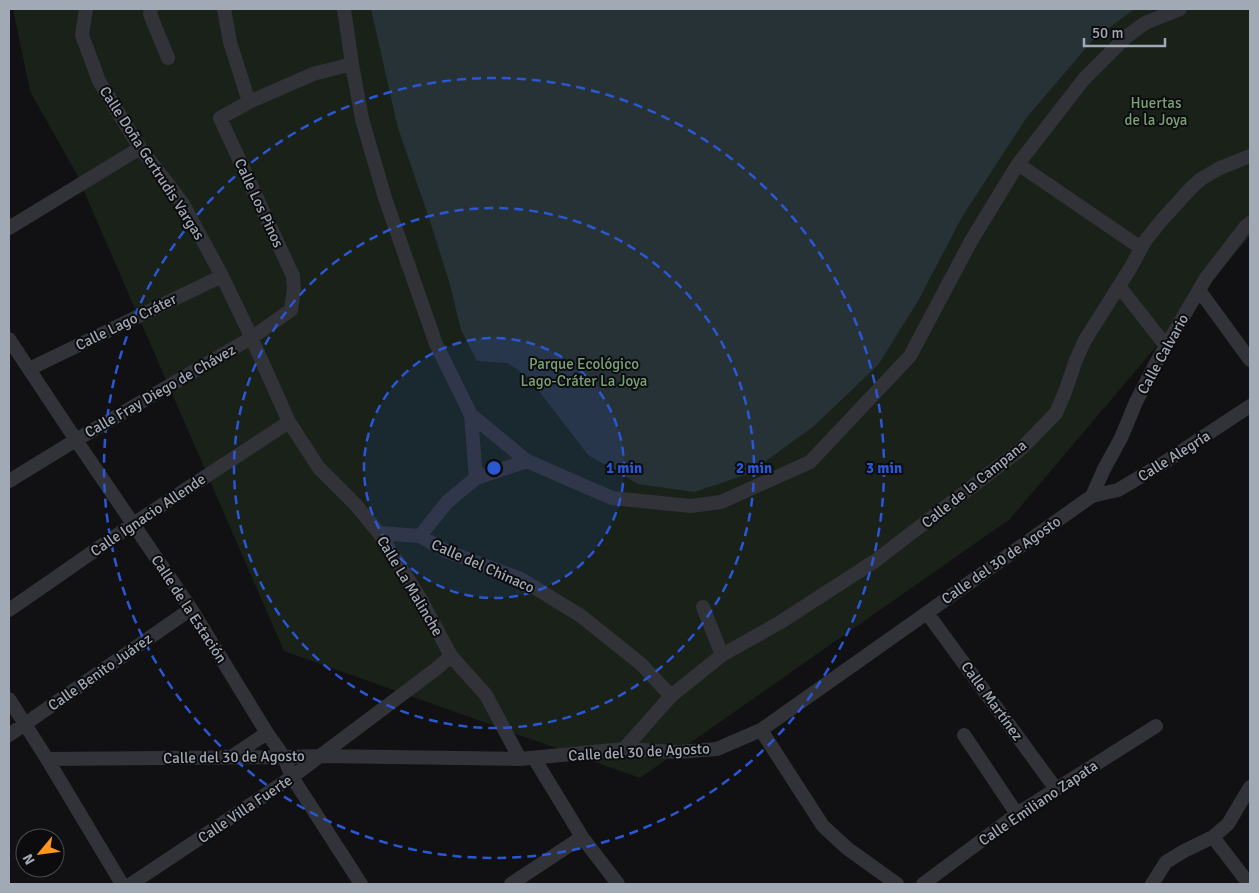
<svg xmlns="http://www.w3.org/2000/svg" width="1259" height="893" viewBox="0 0 1259 893" font-family="Signika,sans-serif">
	<rect width="100%" height="100%" fill="#111113"/>
	<!-- green -->
	<path fill="#192119" d="M13,9H1250V236L1010,519L640,778L284,651L76,173L30,91Z"/>
	<!-- water -->
	<path fill="#273237" d="M371,9H1134L1092,41L1027,117L962,217L918,301L878,365L814,426L748,474L694,492L638,484L588,455L529,378L508,363L477,361L461,330L449,281L429,218L398,128Z"/>
	<g fill="none" stroke-linecap="round" stroke-linejoin="round">
		<!-- minor -->
		<path stroke="#323338" stroke-width="14" d="M86,9L82,35L99,81L140,148L155,167L183,204L222,276L248,330L289,422L319,468L355,504L379,533L420,598L451,656L486,695L520,759
			M151,9L150,14L168,58
			M224,9L230,42L249,102
			M344,9L352,64L362,119L385,198L436,344L471,415L527,461L612,498L691,506L721,502L810,462L910,356L971,241L1018,164L1084,79L1126,37L1145,23L1180,9
			M1018,164L1141,248
			M9,228L140,148
			M1119,286L1166,346
			M1199,290L1250,360
			M9,339L76,440L191,609L267,733L284,757L292,777L361,884
			M29,369L222,276
			M471,415L476,478
			M9,481L76,440L251,338L291,310L294,289L293,276L220,118L249,102L313,74L352,64
			M1092,496L1104,469L1121,438L1136,402L1156,363L1206,278L1246,226L1250,223
			M379,533L420,536L446,551L521,579L581,616L641,664L671,696
			M420,536L447,502L476,478L527,461
			M703,607L722,655
			M9,610L133,524L289,422
			M927,613L1056,789
			M9,699L47,759L122,884
			M761,730L823,826L848,849L897,884
			M9,735L191,609
			M964,735L1017,814
			M624,749L671,696L722,655L779,623L875,561L1021,449L1056,413L1065,392L1076,360L1085,340L1131,267L1145,241L1161,221L1191,188L1201,179L1220,168L1250,156
			M231,757L267,733
			M534,758L582,837L618,884
			M47,759L284,757L322,756L520,759L624,749L678,752L717,749L761,730L1092,496L1118,490L1165,462L1250,406
			M1213,837L1249,884
			M131,884L292,777L436,669L451,656
			M511,884L582,837
			M923,884L1017,814L1156,726
			M1152,884L1166,862L1184,851L1213,837L1228,824L1250,787"/>
	</g>
	<!-- distance rings -->
	<circle cx="494" cy="468" r="130" fill="#2a57d4" fill-opacity=".12"/>
	<g fill="none" stroke="#2a57d4" stroke-width="2.5" stroke-dasharray="9 6">
		<circle cx="494" cy="468" r="130"/>
		<circle cx="494" cy="468" r="260"/>
		<circle cx="494" cy="468" r="390"/>
	</g>
	<g text-anchor="middle" dominant-baseline="central" stroke-width="4" stroke-linejoin="round" paint-order="stroke">
		<!-- park labels -->
		<g font-size="15" fill="#79a176" stroke="#0c0c0e">
			<text x="1156" y="103">Huertas<tspan x="1156" dy="17">de la Joya</tspan></text>
			<text x="584" y="364">Parque Ecológico<tspan x="584" dy="17">Lago-Cráter La Joya</tspan></text>
		</g>
		<!-- street labels -->
		<g font-size="15" fill="#a1a9b5" stroke="#0c0c0e">
			<text transform="translate(152 163) rotate(57)">Calle Doña Gertrudis Vargas</text>
			<text transform="translate(259 203) rotate(65)">Calle Los Pinos</text>
			<text transform="translate(126 322) rotate(-26)">Calle Lago Cráter</text>
			<text transform="translate(1163 354) rotate(-61)">Calle Calvario</text>
			<text transform="translate(160 391) rotate(-30)">Calle Fray Diego de Chávez</text>
			<text transform="translate(1174 456) rotate(-32)">Calle Alegría</text>
			<text transform="translate(974 484) rotate(-39)">Calle de la Campana</text>
			<text transform="translate(148 515) rotate(-34)">Calle Ignacio Allende</text>
			<text transform="translate(1001 560) rotate(-35)">Calle del 30 de Agosto</text>
			<text transform="translate(483 566) rotate(24)">Calle del Chinaco</text>
			<text transform="translate(410 586) rotate(59)">Calle La Malinche</text>
			<text transform="translate(189 609) rotate(57)">Calle de la Estación</text>
			<text transform="translate(100 672) rotate(-35)">Calle Benito Juárez</text>
			<text transform="translate(992 701) rotate(54)">Calle Martínez</text>
			<text transform="translate(639 752) rotate(-3)">Calle del 30 de Agosto</text>
			<text transform="translate(234 757) rotate(-1)">Calle del 30 de Agosto</text>
			<text transform="translate(1038 803) rotate(-34)">Calle Emiliano Zapata</text>
			<text transform="translate(245 809) rotate(-34)">Calle Villa Fuerte</text>
		</g>
	</g>
	<circle cx="494" cy="468" r="8" fill="#2a57d4" stroke="#0c0c0e" stroke-width="2.5"/>
	<g font-size="15" text-anchor="middle" font-weight="bold" fill="#2a57d4" stroke="#0c0c0e" stroke-width="4" stroke-linejoin="round" paint-order="stroke">
		<text x="624" y="473">1 min</text>
		<text x="754" y="473">2 min</text>
		<text x="884" y="473">3 min</text>
	</g>
	<!-- border -->
	<rect width="1259" height="893" fill="none" stroke="#a1a9b5" stroke-width="20"/>
	<!-- north arrow -->
	<g transform="translate(40 853) rotate(241)"><circle r="24" fill="#0c0c0e" stroke="#484b51"/>
	<path d="M0-4L9 19L0 12L-9 19Z" fill="#ff971d"/>
	<text y="-8" font-size="14" font-weight="bold" text-anchor="middle" fill="#a1a9b5">N</text>
	</g>
	<!-- scale -->
	<path d="M1084 38v8h81v-8" fill="none" stroke="#a1a9b5" stroke-width="2.5"/>
	<text x="1092" y="38" font-size="15" fill="#a1a9b5" stroke="#0c0c0e" stroke-width="4" paint-order="stroke">50 m</text>
</svg>
